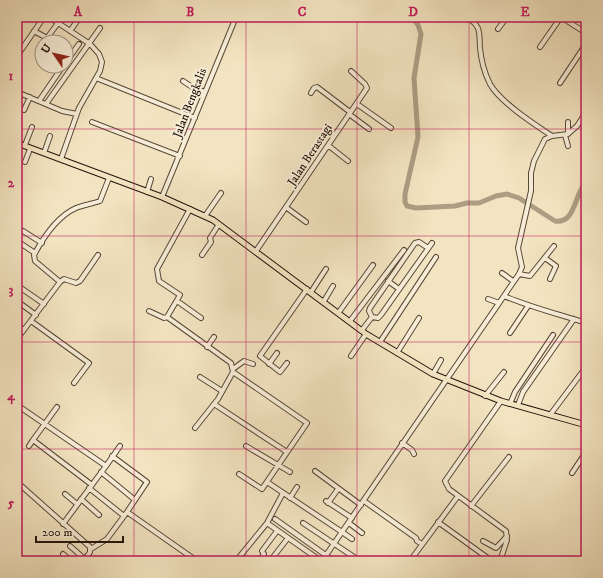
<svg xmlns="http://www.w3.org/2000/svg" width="603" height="578" viewBox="0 0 603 578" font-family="'IM FELL DW Pica',serif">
	<rect width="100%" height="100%" fill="#f3e4c1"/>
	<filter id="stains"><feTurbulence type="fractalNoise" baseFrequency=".005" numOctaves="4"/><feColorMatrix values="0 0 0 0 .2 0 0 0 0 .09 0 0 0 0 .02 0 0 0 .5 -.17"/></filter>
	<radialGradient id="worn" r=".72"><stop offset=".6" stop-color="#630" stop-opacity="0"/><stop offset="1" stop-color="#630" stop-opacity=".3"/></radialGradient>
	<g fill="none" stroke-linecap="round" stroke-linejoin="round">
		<!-- river -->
		<path stroke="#ac9d83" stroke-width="5" d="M412,17L418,25L421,34L414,78L418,137L405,194V202L407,206L416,208L455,206L467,203H479L496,196L507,194L519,198L555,221C576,224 574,194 586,182"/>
		<!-- minor casing -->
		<g stroke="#564838" stroke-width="6">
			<path id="minor" d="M49,17L90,44L99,54L102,62L100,71L79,108L61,159
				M466,17C482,26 479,33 480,48C481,59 485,74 490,84C500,102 534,124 552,136
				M561,17L586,33
				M17,22L20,17
				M498,29L507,17
				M34,31L47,38L58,23
				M70,31L80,17
				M540,47L561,17
				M17,56L44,17
				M66,62L79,44
				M96,78L195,118
				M183,81L192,87L205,92
				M560,83L586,44
				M17,92L62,111L77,114
				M311,93L314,88L317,87L350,112
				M39,101L63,66
				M46,104L100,28
				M357,104L391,128
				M24,110L30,97
				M349,114L369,129
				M92,122L180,156
				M568,134V122
				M565,135L568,146
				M25,145L32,127
				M329,146L348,161
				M44,153L50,136
				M25,162L30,149
				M147,192L151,179
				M162,197L236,17
				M287,208L306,222
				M205,216L221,193
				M23,231L42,243
				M17,241L35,253
				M256,251L367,88L365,84L351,71
				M202,255L211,242L210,238L219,224
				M545,258L556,266L550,279
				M502,273L513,281
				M519,274L530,276L554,246
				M388,281L399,289
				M60,282L35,261L34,255C43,238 58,216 76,208C83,205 92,204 100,201L109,178
				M60,282L64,279L76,283L80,281L98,255
				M18,286L44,304
				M311,292L326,269
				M504,296C530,307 558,314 586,323
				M488,299L499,303
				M17,301L36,315
				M177,301L201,318
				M324,301L333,286
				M149,311L164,318L167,317
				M339,312L373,265
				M167,317L180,295L159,281L157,269L190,209
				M167,317L231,363L233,372
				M372,317L369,311L370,308L415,243L419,242L428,248
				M31,321L89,363L74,383
				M350,321L404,250
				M17,326L24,330
				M362,330L372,317L378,318L381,315L432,243
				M510,333L528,306
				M17,339L60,282
				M380,342L436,257
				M207,347L214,337
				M397,353L419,318
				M351,356L366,334
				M287,363L280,372L260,356L307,289
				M269,364L277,353
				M233,369L244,361L253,364
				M233,372L307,423L262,489L239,474
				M433,374L441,360
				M200,377L222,391
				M485,396L504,372
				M214,404L287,452
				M510,404L515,392L553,335
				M17,405L106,466L120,446
				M518,405L523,392L574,319
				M57,407L33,440L92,485
				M550,415L586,367
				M583,425L586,419
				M195,428L218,399L233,372
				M402,443L412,450L414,454
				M29,446L33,440
				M246,446L290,472
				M112,456L147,482L127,512L197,561
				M315,471L361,505
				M101,472L135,500
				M572,473L586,452
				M17,482L90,547V552L84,561
				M267,482L342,532
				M89,488L124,516
				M65,494L77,504
				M290,498L297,487
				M81,499L99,515
				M326,501L352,518
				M364,501L416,538L417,541L422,544
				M328,503L338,489
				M471,506L509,457
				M275,519L334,561
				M438,522L492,561
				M267,523L321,561
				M303,523L360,561
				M349,523L362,533
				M63,524L106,466
				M342,532L352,539
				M483,541L496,548L507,536
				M70,546L87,561
				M91,549L107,539L127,512
				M63,554L71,561
				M236,561L267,523L283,493
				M259,561L264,554L262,551L277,531
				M270,561L288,538
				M322,561L519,274L522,267L518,248L531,191V173L534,161L545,139L552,136L568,134L577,126L586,112
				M410,561L458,496
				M500,561L507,540L506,531L449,489L445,481L501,401"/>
		</g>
		<!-- major casing -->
		<g stroke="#22140b" stroke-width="7">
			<path id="major" d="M17,143L162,197L213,220L366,334L433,374L501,401L586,425"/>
		</g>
		<!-- minor -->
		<use href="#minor" stroke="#f7edd7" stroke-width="4"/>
		<!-- major -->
		<use href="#major" stroke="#f3e4c1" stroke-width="5"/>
	</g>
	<!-- grid -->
	<path fill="none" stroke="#c2185b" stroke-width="1" stroke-opacity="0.55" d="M134,17V561M246,17V561M357,17V561M469,17V561M17,129H586M17,236H586M17,342H586M17,449H586"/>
	<g text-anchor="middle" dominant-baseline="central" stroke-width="4" stroke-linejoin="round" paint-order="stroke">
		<!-- street labels -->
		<g font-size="12" fill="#22140b" stroke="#f7edd7">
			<text transform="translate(190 103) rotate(-69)">Jalan Bengkalis</text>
			<text transform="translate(310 155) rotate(-57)">Jalan Berastagi</text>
		</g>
	</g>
	<!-- margin -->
	<rect width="603" height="578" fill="none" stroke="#f3e4c1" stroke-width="44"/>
	<!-- north arrow -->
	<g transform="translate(54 54) rotate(304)"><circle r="19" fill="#f7edd7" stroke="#a29685"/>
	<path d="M0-3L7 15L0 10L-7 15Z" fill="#8f2418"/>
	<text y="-6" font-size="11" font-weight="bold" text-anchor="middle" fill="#22140b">U</text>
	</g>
	<!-- scale -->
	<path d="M36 536v6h87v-6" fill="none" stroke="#22140b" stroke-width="2"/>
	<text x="42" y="536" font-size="12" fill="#22140b" stroke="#f7edd7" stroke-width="3" paint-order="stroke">200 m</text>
	<rect x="22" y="22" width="559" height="534" fill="none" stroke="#c2185b" stroke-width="1.5"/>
	<g font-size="13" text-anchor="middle" font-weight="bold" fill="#c2185b">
		<text x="78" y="16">A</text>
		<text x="190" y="16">B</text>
		<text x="302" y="16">C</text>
		<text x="413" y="16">D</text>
		<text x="525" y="16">E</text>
		<text x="11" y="80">1</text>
		<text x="11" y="187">2</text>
		<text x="11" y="294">3</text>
		<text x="11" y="400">4</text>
		<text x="11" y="507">5</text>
	</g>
	<rect width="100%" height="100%" filter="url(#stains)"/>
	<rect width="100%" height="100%" fill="url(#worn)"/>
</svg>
